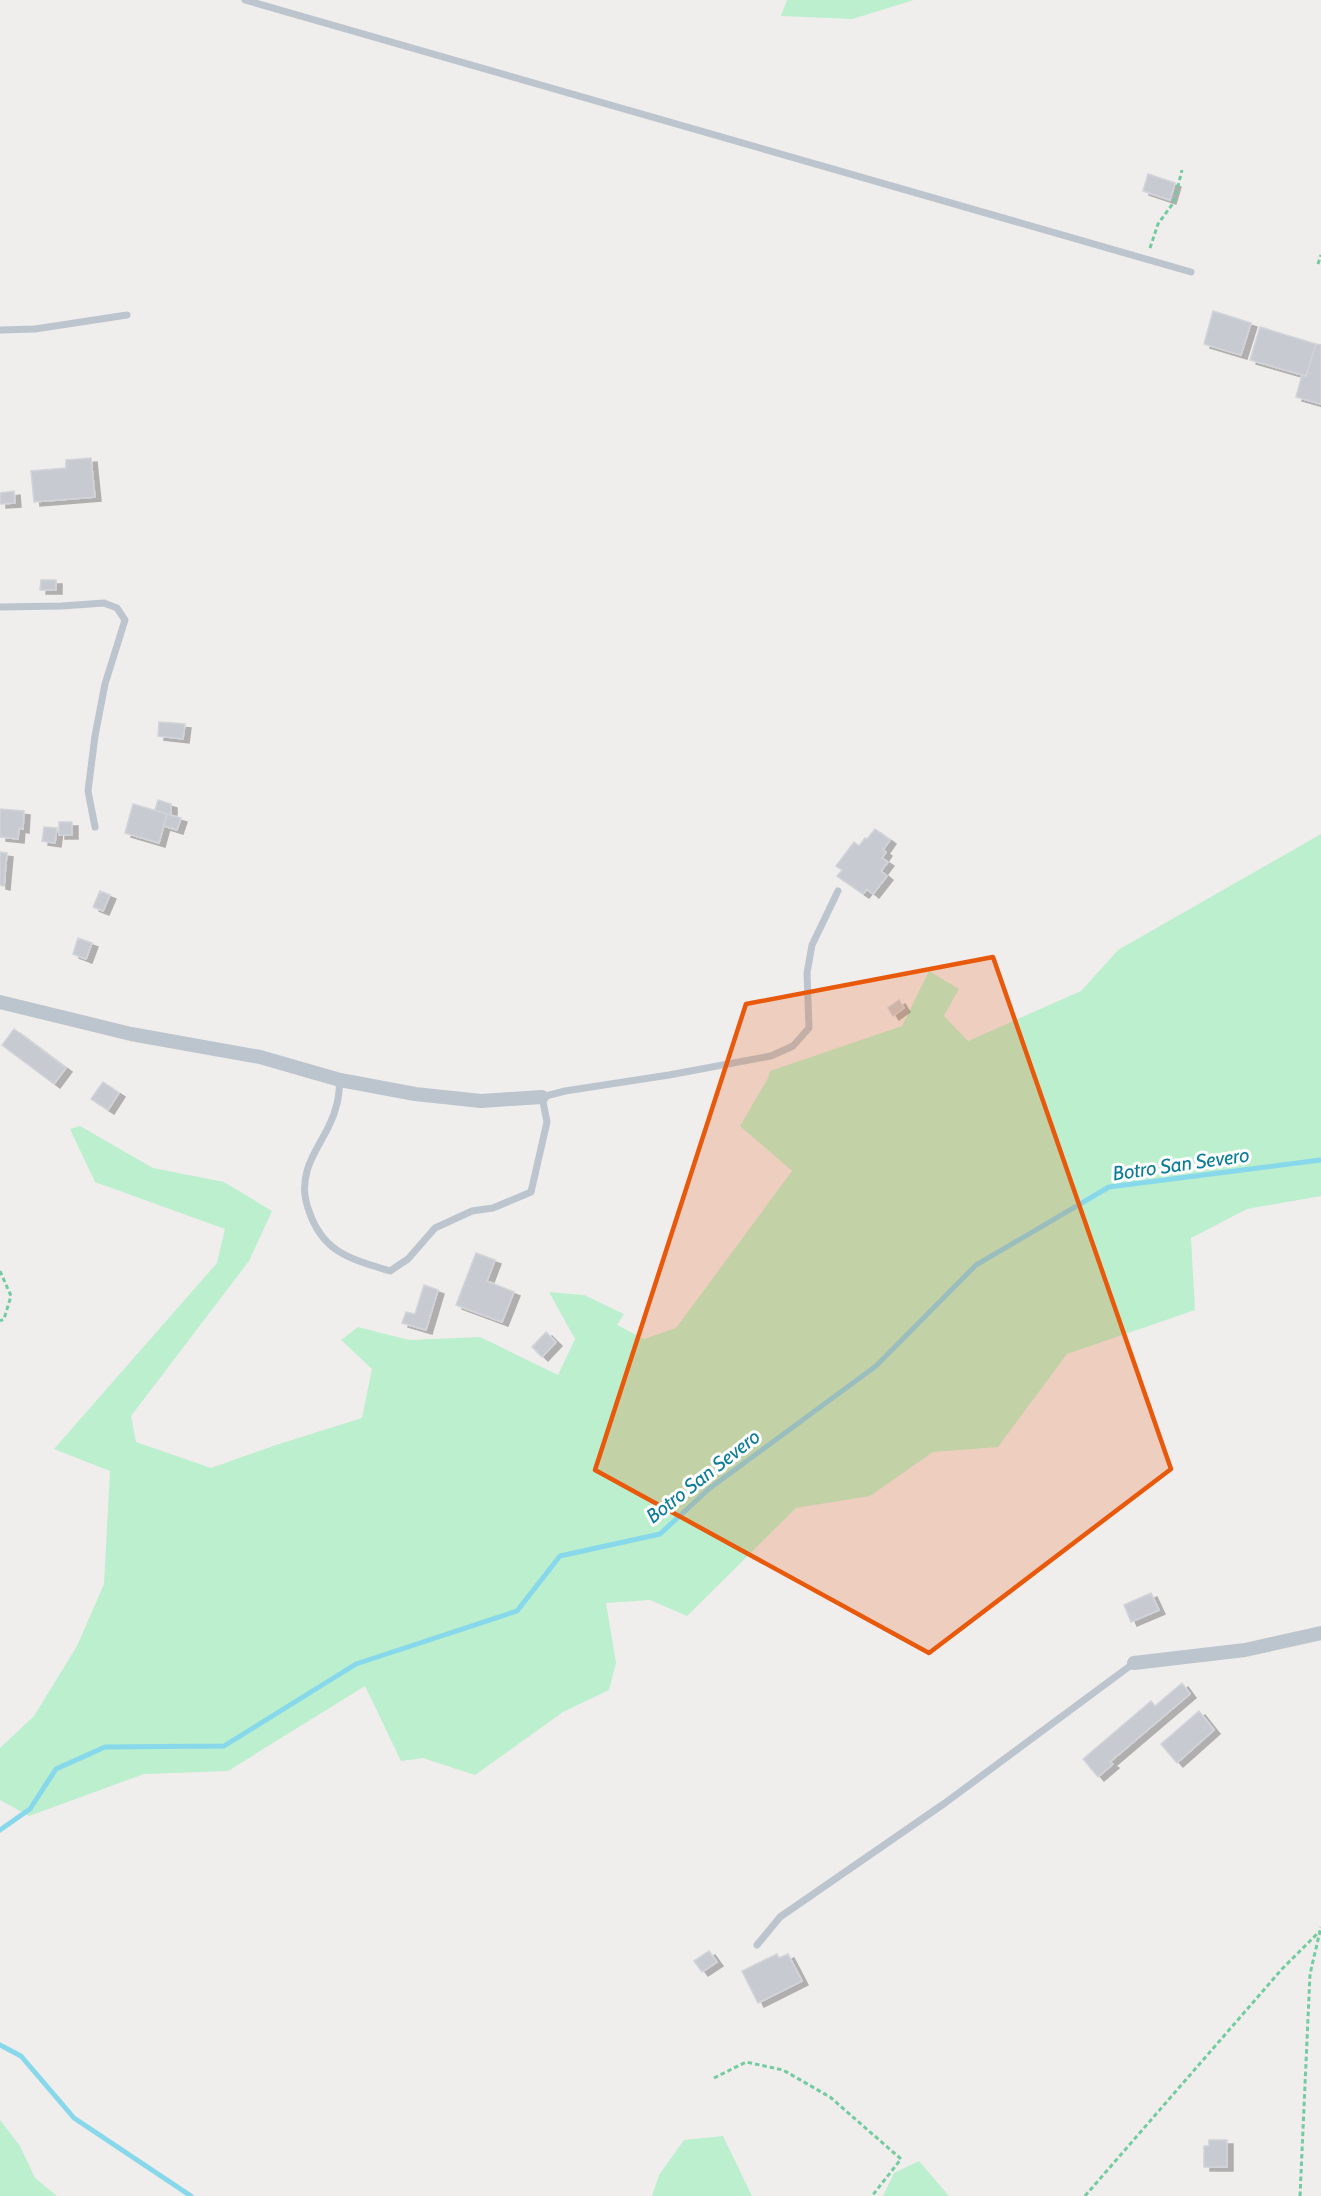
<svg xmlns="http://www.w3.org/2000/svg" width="1321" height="2196" viewBox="0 0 1321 2196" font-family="Cabin,sans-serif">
	<defs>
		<filter id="shadow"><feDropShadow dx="6" dy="4" stdDeviation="0" flood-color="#0004"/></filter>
	</defs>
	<rect width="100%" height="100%" fill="#f0eded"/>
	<!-- green -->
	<path fill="#bbefce" d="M787,0H914L852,19L781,16Z
		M1321,834V1196L1247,1209L1191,1238L1195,1310L1067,1354L998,1447L933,1452L870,1496L796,1508L687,1616L650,1600L606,1603L616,1663L609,1690L563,1712L475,1775L423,1758L401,1761L365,1686L228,1771L144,1774L29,1816L0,1800V1748L34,1716L77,1646L104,1584L110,1471L54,1449L217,1263L225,1229L95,1182L70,1129L80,1126L153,1168L224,1182L272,1211L249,1261L131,1416L136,1442L211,1468L276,1445L362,1418L372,1369L341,1340L358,1327L409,1340L480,1337L558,1375L575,1339L549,1292L584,1295L624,1314L617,1325L644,1339L676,1328L792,1171L740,1126L768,1078L770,1071L902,1026L929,971L959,989L944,1016L968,1041L1081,991L1118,950Z
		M0,2120L20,2146L35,2178L57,2196H0Z
		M723,2136L752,2196H652L659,2175L684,2140Z
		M919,2161L949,2196H883L894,2173Z"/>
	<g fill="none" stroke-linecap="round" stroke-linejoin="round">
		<!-- stream -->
		<path stroke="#88d8ec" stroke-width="5" d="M0,1830L30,1809L56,1769L105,1747L224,1746L356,1664L517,1611L560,1556L660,1534L710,1488L876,1366L976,1265L1109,1187L1321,1160
			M0,2045L21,2056L74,2118L191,2196"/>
	</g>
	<!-- building -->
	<path fill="#c7cad0" stroke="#d1d4d9" stroke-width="1.5" filter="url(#shadow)" d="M1148,174L1175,183L1170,200L1143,191Z
		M1213,311L1251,323L1241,355L1204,344Z
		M1260,327L1316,344L1306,376L1250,360Z
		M1316,344L1321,345V404L1296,397L1302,375L1306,376Z
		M91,458L95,497L34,502L31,471L66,468V460Z
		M14,491L15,503L0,504V493Z
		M41,580H56V590H40Z
		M159,722L185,724L183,739L158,736Z
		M158,800L171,804V815L155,810Z
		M133,804L167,814L159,843L125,833Z
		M0,809L24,811L23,829L19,828L18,839L0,837Z
		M167,814L181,818L177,830L164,826Z
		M59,822H72V835H59Z
		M44,827L57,828L55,843L42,841Z
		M875,829L890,840L883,850L886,852L882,858L888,862L881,871L887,876L873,894L867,889L863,894L837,876L842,870L836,866L854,842L859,846L865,838L867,839Z
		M0,852L7,853L4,886L0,885Z
		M100,891L110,895L103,911L93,907Z
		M78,938L92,943L86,959L73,954Z
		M899,1000L904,1008L893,1016L888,1008Z
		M14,1029L66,1068L54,1084L2,1045Z
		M103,1082L119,1093L108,1110L91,1099Z
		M476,1253L495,1260L487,1281L514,1292L502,1322L456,1305Z
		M424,1285L438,1290L426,1330L402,1323L406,1312L415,1314Z
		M546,1332L556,1342L542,1357L532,1347Z
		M1151,1593L1159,1610L1131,1622L1124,1605Z
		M1182,1683L1190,1694L1110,1762L1113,1764L1098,1777L1083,1759L1151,1701L1155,1706Z
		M1199,1711L1214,1730L1177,1763L1161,1744Z
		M709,1951L717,1962L702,1972L694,1961Z
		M777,1954L779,1958L788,1954L802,1981L758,2003L742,1971Z
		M1209,2140H1227V2167H1204V2146H1209Z"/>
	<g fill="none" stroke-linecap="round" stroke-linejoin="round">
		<!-- path -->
		<path stroke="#73cc9f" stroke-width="3" stroke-dasharray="4.5 3" stroke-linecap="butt" d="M1150,248L1158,224L1174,202L1182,170
			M1318,264L1321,255
			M0,1271L11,1296L4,1319L0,1321
			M714,2078L746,2062L783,2070L830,2097L901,2159L872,2196
			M1085,2196L1282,1969L1320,1931
			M1300,2196L1310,1974L1321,1927"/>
		<!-- lane -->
		<path stroke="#bcc5cd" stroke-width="7" d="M245,0L1191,272
			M0,330L35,329L127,315
			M0,607L62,606L104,603L117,608L125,620L105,684L95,736L88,791L95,827
			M340,1080C339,1089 339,1099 336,1107C331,1130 313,1149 307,1171C303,1186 304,1197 309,1211C323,1253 351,1259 390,1271L408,1259L435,1228L472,1211L493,1208L531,1192L547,1122L542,1097L565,1091L669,1075L771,1056L793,1046L809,1028L807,973L812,945L838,891
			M757,1945L780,1917L945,1803L1134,1663"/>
		<!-- street -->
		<path stroke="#bcc5cd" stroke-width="14" d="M0,1002L131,1034L260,1057L340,1080L415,1094L481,1101L542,1097
			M1134,1663L1245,1650L1321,1633"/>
	</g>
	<!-- marked area -->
	<path fill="#e8590c" fill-opacity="0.2" stroke="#e8590c" stroke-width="4.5" stroke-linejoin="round" d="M993,957L1171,1469L929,1653L595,1470L746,1004Z"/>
	<g text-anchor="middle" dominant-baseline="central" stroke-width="6" stroke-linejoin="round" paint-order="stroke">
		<!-- water labels -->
		<g font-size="20" font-style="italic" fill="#0c7d99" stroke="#fff">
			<text transform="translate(1181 1164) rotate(-8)">Botro San Severo</text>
			<text transform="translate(703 1476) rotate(-38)">Botro San Severo</text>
		</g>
	</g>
</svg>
